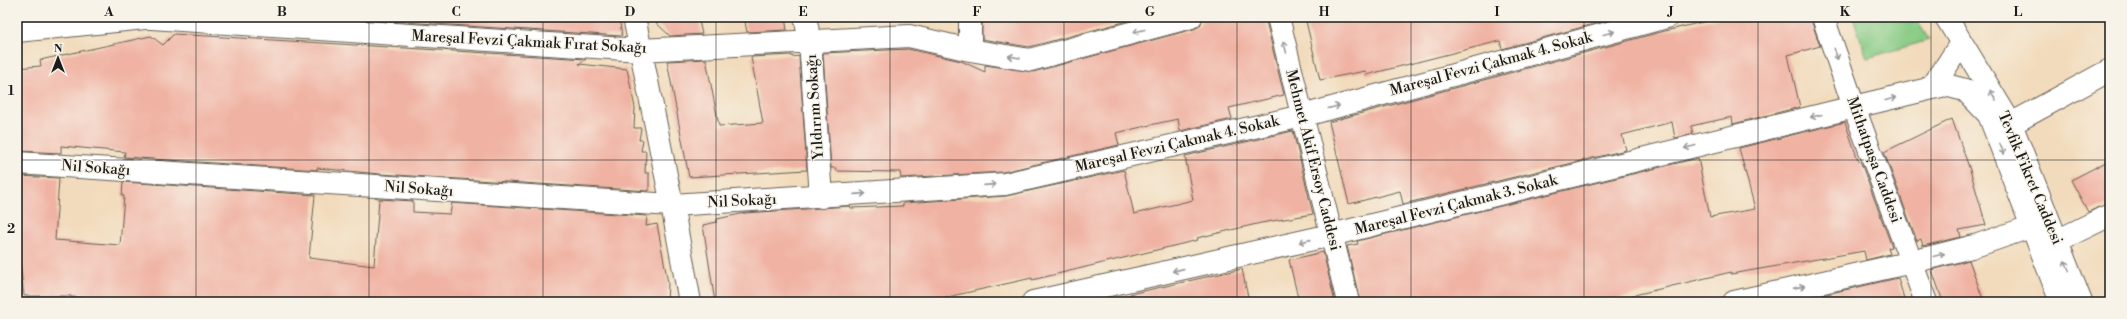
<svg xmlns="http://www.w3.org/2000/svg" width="2127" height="319" viewBox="0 0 2127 319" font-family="'Libre Bodoni',serif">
	<rect width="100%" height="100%" fill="#f7f3e8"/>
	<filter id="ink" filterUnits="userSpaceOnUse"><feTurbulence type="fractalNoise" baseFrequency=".025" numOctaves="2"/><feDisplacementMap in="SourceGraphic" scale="8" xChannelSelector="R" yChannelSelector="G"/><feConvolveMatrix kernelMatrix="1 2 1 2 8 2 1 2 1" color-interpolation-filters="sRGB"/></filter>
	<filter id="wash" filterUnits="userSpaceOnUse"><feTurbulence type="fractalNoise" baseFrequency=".012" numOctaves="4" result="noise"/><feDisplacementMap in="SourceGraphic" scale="16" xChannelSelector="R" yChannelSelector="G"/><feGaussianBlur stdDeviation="0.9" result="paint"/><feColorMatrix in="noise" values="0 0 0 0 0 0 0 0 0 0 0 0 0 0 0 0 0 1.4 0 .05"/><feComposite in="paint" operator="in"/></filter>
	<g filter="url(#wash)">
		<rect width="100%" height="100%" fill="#f2dbbc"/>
		<!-- green -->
		<path fill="#87cb84" stroke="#527450" d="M1853,17H1915L1929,40L1867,58Z"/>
		<g id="blocks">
			<!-- building -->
			<path fill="#f0b2a3" d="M327,17H619L622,35L621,36Z
				M650,17H698L702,34L670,36Z
				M744,17H785L787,30L747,32Z
				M982,17H1143L1029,47L982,39Z
				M1203,17H1265L1284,95L1229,108L1232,119L1180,131L1178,119L1159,123L1116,133L1119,145L1003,172L901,178L900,172L836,171V168H831L823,53L908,49L961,61L985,72V65L1033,72L1194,29L1200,26Z
				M1305,17H1619L1502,49L1500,41L1366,75L1365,71L1320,80Z
				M1723,17H1810L1820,46L1788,55L1800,107L1733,124L1732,117L1691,126L1693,134L1675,138L1672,122L1622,135L1626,150L1403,204L1400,191L1349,204L1329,122L1657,33Z
				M174,34L586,59L579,64L627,69L635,108L634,128H641L639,140H643L641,151H646L645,173H649V191L380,174L317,168V170L124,157L125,152L61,146V153L17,151V68L41,66L40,60L151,36L163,45Z
				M792,55V57L799,56L807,170L689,177L667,61L706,59L719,126L763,123L751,57Z
				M1952,119L1970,170L1986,225L1959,230L1961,237L1923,246L1921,239L1917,241L1884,152Z
				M1845,122L1858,160L1861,163L1892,247L1888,248L1890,254L1866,260L1864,251L1731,274V272L1605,302H1360L1347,246L1358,244L1357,241L1698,158L1710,217L1755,209L1739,148Z
				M1293,131L1313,214L1261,223L1197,238L1198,240L1032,280V278L925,302H715L703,225L717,222V219L745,213L850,206L851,208L903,206V203L1006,196L1124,170L1134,214L1193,200L1185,156Z
				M2110,160V203L2088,212L2071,180Z
				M17,176L59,178L55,240L120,245L124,196H122L123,182L315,195L309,258L374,266L379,199L413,201V212L450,214L452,203L647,216L646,226L657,224L668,283L667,302H141L71,297V296H24L17,235Z
				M1323,252L1335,302H1299L1289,260Z
				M1969,260L1984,302H1943L1932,270Z
				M1242,269L1249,302H1131L1130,294Z
				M1898,278L1905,302H1818V296Z"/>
		</g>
	</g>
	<g filter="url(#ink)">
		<use href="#blocks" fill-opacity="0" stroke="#675f54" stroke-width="1"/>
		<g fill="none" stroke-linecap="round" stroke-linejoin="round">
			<!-- street casing -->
			<g stroke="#675f54" stroke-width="24">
				<path id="street" d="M634,17L672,205L690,302
					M805,17L810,41L821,197
					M151,18L640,50L909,36L970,50L1030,60L1191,17
					M970,50V17
					M2011,124L2110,70
					M17,163L672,205L1005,184L1302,116L1667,17
					M2057,241L2110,215
					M1033,302L1331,235L1854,107
					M1734,302L1912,262L1975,246L2033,226"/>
			</g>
			<!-- secondary casing -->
			<g stroke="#675f54" stroke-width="24">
				<path id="secondary" d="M1278,17L1348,302
					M17,31L155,17
					M1854,107L1926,302"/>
			</g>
			<!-- primary casing -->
			<g stroke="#675f54" stroke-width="24">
				<path id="primary" d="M1823,17L1854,107L1945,85L1965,90L1989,115L2061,302
					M1946,17L2011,124L2081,302
					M1929,88L1942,73L1961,43"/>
			</g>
			<!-- street -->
			<use href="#street" stroke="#fff" stroke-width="22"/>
			<!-- secondary -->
			<use href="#secondary" stroke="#fff" stroke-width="22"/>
			<!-- primary -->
			<use href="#primary" stroke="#fff" stroke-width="22"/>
		</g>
		<!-- one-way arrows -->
		<defs><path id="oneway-shaft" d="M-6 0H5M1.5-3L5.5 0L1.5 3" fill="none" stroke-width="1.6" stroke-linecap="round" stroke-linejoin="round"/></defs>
		<g stroke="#999">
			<use href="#oneway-shaft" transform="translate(1139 31) rotate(165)"/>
			<use href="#oneway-shaft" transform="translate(1609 33) rotate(-15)"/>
			<use href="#oneway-shaft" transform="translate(1285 47) rotate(-104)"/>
			<use href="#oneway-shaft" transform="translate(1836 54) rotate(72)"/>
			<use href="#oneway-shaft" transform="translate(1014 57) rotate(-170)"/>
			<use href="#oneway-shaft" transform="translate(1993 95) rotate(-121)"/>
			<use href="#oneway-shaft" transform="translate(1891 99) rotate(-14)"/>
			<use href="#oneway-shaft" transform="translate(1334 107) rotate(-15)"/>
			<use href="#oneway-shaft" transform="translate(1816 116) rotate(166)"/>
			<use href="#oneway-shaft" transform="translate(1690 147) rotate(166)"/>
			<use href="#oneway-shaft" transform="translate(2002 149) rotate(68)"/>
			<use href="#oneway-shaft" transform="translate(990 185) rotate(-4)"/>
			<use href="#oneway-shaft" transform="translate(860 194) rotate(-4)"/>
			<use href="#oneway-shaft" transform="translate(1305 241) rotate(167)"/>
			<use href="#oneway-shaft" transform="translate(1939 255) rotate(-14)"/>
			<use href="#oneway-shaft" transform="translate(2067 266) rotate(-112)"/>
			<use href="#oneway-shaft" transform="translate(1178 270) rotate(167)"/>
			<use href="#oneway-shaft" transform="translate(1799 287) rotate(-13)"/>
		</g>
	</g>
	<!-- grid -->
	<path fill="none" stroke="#1c1c1c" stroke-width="1" stroke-opacity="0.55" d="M196,17V302M369,17V302M543,17V302M716,17V302M890,17V302M1064,17V302M1237,17V302M1411,17V302M1584,17V302M1758,17V302M1931,17V302M17,160H2110"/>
	<g text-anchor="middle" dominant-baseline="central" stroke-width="3" stroke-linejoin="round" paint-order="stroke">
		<!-- street labels -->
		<g font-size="15" fill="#1c1c1c" stroke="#f7f3e8">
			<text transform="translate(529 42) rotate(3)">Mareşal Fevzi Çakmak Fırat Sokağı</text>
			<text transform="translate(1491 64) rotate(-15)">Mareşal Fevzi Çakmak 4. Sokak</text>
			<text transform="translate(815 107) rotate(-94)">Yıldırım Sokağı</text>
			<text transform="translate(1177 144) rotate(-13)">Mareşal Fevzi Çakmak 4. Sokak</text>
			<text transform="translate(1313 160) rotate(76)">Mehmet Akif Ersoy Caddesi</text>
			<text transform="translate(1874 160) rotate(70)">Mithatpaşa Caddesi</text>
			<text transform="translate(96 168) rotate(4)">Nil Sokağı</text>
			<text transform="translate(2030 178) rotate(67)">Tevfik Fikret Caddesi</text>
			<text transform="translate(419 189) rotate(4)">Nil Sokağı</text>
			<text transform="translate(742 201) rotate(-3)">Nil Sokağı</text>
			<text transform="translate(1456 205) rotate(-14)">Mareşal Fevzi Çakmak 3. Sokak</text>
		</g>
	</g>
	<!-- margin -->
	<rect width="2127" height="319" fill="none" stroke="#f7f3e8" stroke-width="44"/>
	<!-- north arrow -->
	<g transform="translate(58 58)" stroke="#f7f3e8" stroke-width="3" paint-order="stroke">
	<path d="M0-3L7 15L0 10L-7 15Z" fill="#1c1c1c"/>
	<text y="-6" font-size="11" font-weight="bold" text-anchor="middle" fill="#1c1c1c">N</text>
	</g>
	<rect x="22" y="22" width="2083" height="275" fill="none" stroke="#1c1c1c" stroke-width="1.5"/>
	<g font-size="13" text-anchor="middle" font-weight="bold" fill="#1c1c1c">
		<text x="109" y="16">A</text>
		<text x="282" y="16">B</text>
		<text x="456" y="16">C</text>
		<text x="630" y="16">D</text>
		<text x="803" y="16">E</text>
		<text x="977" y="16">F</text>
		<text x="1150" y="16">G</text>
		<text x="1324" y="16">H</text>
		<text x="1497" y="16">I</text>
		<text x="1671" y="16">J</text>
		<text x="1845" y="16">K</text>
		<text x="2018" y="16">L</text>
		<text x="11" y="95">1</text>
		<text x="11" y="233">2</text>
	</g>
</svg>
